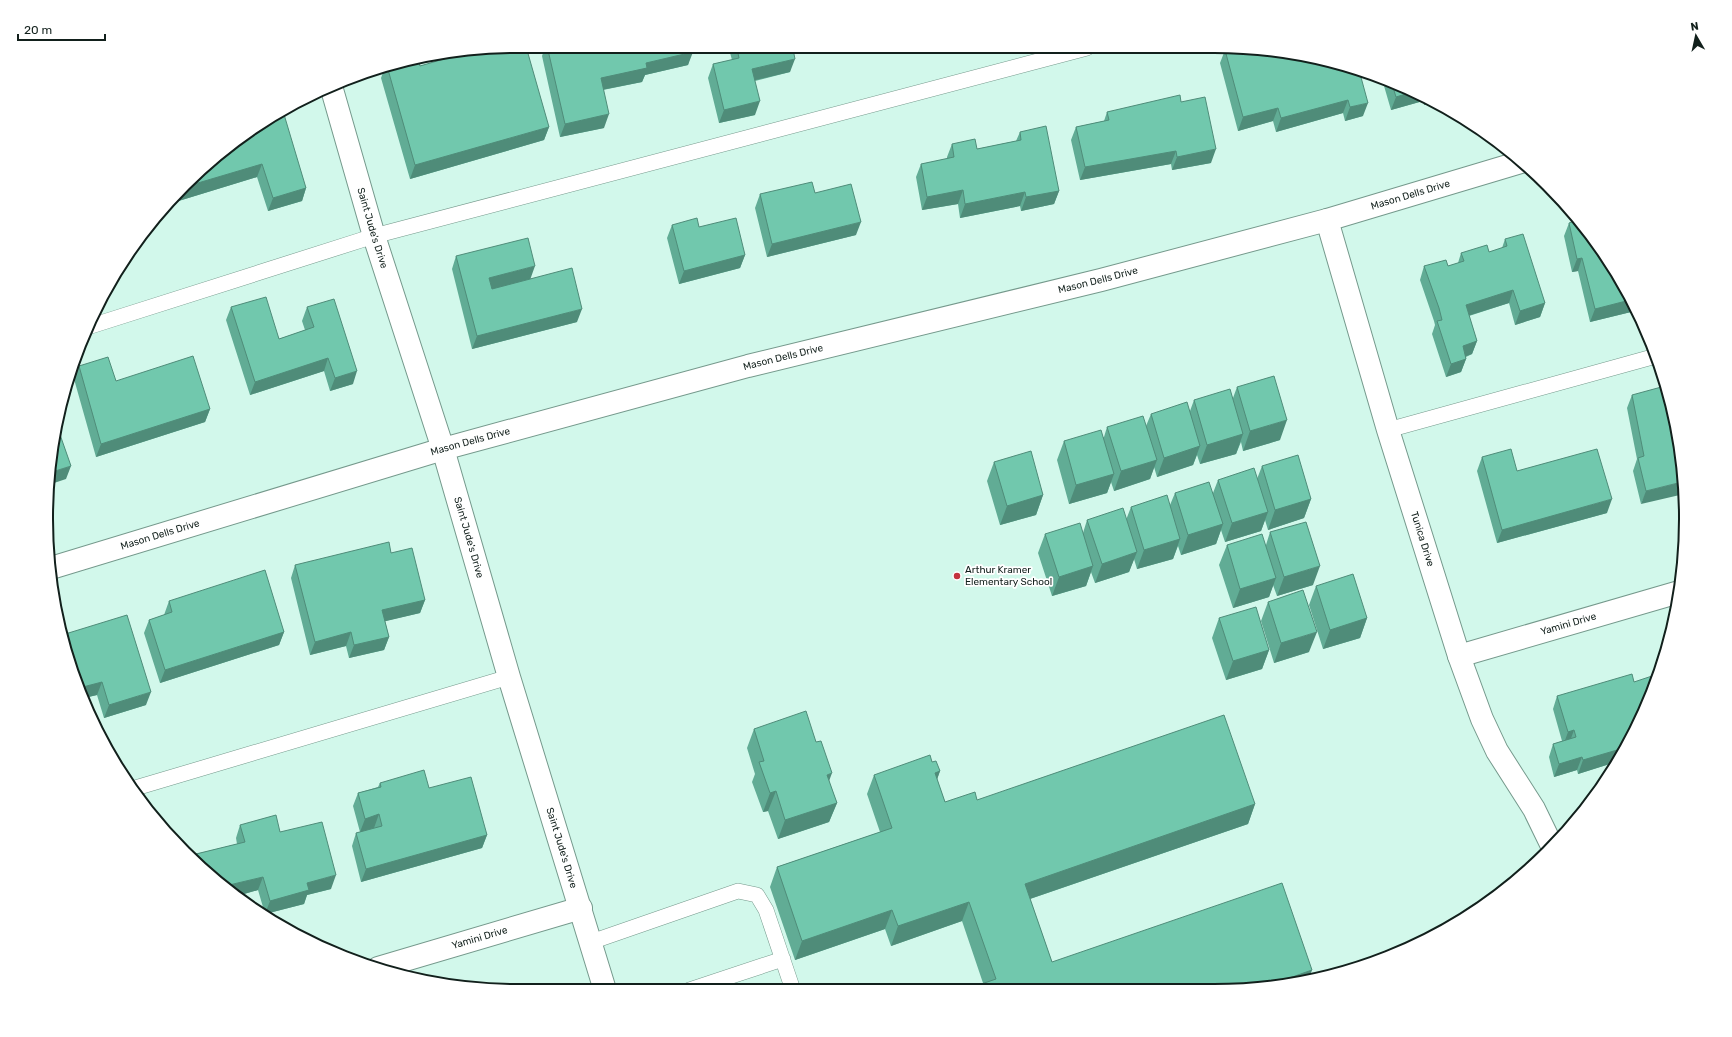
<svg xmlns="http://www.w3.org/2000/svg" width="1732" height="1037" viewBox="0 0 1732 1037" font-family="Rubik,sans-serif">
	<rect width="100%" height="100%" fill="#d2f8eb"/>
	<g fill="none" stroke-linecap="round" stroke-linejoin="round">
		<!-- lane casing -->
		<g stroke="#75998c" stroke-width="16">
			<path id="lane" d="M91,326L374,236L1087,48
				M1388,430L1656,356
				M132,789L509,677
				M591,942L738,891L757,895L766,910L793,990
				M689,990L783,959"/>
		</g>
		<!-- street casing -->
		<g stroke="#75998c" stroke-width="24">
			<g id="street">
				<path id="s1" d="M331,86L374,236L443,449L509,677L605,990"/>
				<path id="s2" d="M1327,220L1388,430L1459,656L1482,719L1497,751L1534,809L1551,844"/>
				<path id="s3" d="M51,568L443,449L748,366L1101,280L1327,220L1521,162"/>
				<path id="s4" d="M1459,656L1679,592"/>
				<path id="s5" d="M378,968L581,908"/>
			</g>
		</g>
		<!-- lane -->
		<use href="#lane" stroke="#fff" stroke-width="15"/>
		<!-- street -->
		<use href="#street" stroke="#fff" stroke-width="22"/>
	</g>
	<!-- wall -->
	<path fill="#61ac95" d="M692,49L688,65L645,75L642,82L603,90L604,128L560,137L542,56L544,50Z
		M729,49H793L790,72L755,81V115L719,123L708,78L713,64L732,60Z
		M457,50L549,127L544,140L410,179L381,78L385,67L418,59L420,66L446,59L448,52Z
		M1225,50H1257L1317,63L1363,116L1345,121L1343,113L1276,132L1273,121L1238,131L1220,63Z
		M1382,79L1431,103L1424,105L1423,101L1391,110Z
		M1181,102L1211,163L1172,170L1171,164L1080,180L1071,140L1076,127L1104,121L1107,112Z
		M1020,132L1059,191L1054,204L1021,211L1020,206L960,218L958,204L922,210L916,177L921,164L947,159V157L952,144L977,149L1016,141Z
		M231,144L306,188L302,201L268,211L257,177L172,203L171,200L184,185Z
		M815,193L856,235L767,257L755,208L760,194Z
		M1569,223L1631,312L1590,322L1578,271L1572,272L1564,236Z
		M672,225L699,227L745,255L740,268L679,284L667,238Z
		M1505,239L1545,303L1540,317L1515,325L1509,303L1469,316L1477,341L1472,354L1466,357V359L1461,372L1446,377L1432,334L1435,325L1434,321L1420,280L1424,266H1448L1458,263L1461,253L1489,252L1502,248Z
		M456,256L531,279L577,322L472,349L452,269Z
		M231,307L279,339L305,330L302,321L307,307L353,384L330,391L324,371L250,395L226,320Z
		M79,366L116,381L210,409L205,422L96,457L74,379Z
		M1237,387L1280,440L1243,451L1241,442L1236,454L1200,464L1197,455L1193,465L1157,477L1154,467L1150,479L1114,491L1111,482L1107,493L1069,504L1057,460L1064,441L1104,437L1107,427L1146,426L1151,414L1190,411L1194,400L1233,398Z
		M1632,395L1677,427L1641,504L1633,471L1637,459L1627,408Z
		M1482,457L1517,471L1607,513L1497,543L1477,471Z
		M994,462L1043,495L1036,515L1000,525L987,481Z
		M1262,466L1311,499L1304,518L1268,530L1265,520L1261,531L1225,542L1221,530L1216,544L1181,555L1178,546L1173,559L1137,569L1134,559L1129,572L1095,583L1091,572L1086,586L1052,596L1038,553L1045,534L1083,533L1087,520H1126L1131,507L1170,505L1175,493H1213L1218,480L1257,479Z
		M1270,532L1313,585L1277,596L1273,585L1269,597L1233,608L1219,565L1227,545H1266Z
		M391,553L425,600L420,613L385,621L389,637L384,650L349,658L346,646L310,655L291,578L295,565Z
		M1316,586L1367,618L1360,638L1323,649L1309,605Z
		M169,601L284,632L279,645L160,683L144,633L149,620L164,615Z
		M1268,602L1309,652L1274,663L1261,621Z
		M1219,618L1269,650L1262,669L1226,680L1212,638Z
		M62,635L146,705L104,718L97,695L84,698L71,671Z
		M1634,682L1650,700L1616,762L1578,774L1577,770L1554,777L1549,757L1553,744L1562,741L1553,709L1557,696Z
		M754,729L829,781L837,803L829,822L778,839L768,811L763,812L752,782L755,774L747,748Z
		M932,762L940,771L937,779L945,802L977,800L1255,804L1248,824L1030,899L1052,962L1312,970L1308,979L1245,990L983,983L962,921L891,946L885,929L795,960L770,887L777,867L880,832L867,794L874,775Z
		M380,783L429,788L487,835L482,848L361,882L352,846L356,833L360,832L353,806L358,793L378,787Z
		M240,825L280,832L331,889L307,895L304,904L265,914L258,890L237,896L194,860L196,854L237,844L236,838Z"/>
	<!-- shaded-wall -->
	<path fill="#4f8c79" d="M693,52L688,65L645,75L642,82L596,91L601,78L646,63Z
		M795,59L790,72L747,82L752,69Z
		M1409,93L1423,100V101L1391,110L1396,97Z
		M1348,100L1343,113L1276,132L1281,118Z
		M760,101L755,115L719,123L724,110Z
		M1426,101L1431,103L1424,105Z
		M1368,103L1363,116L1345,121L1350,107Z
		M1278,108L1273,121L1238,131L1243,117Z
		M609,114L604,128L560,137L565,124Z
		M549,127L544,140L410,179L415,165Z
		M1216,149L1211,163L1172,170L1177,157Z
		M1176,151L1171,164L1080,180L1085,167Z
		M262,164L257,177L172,203L175,196L181,188Z
		M306,188L302,201L268,211L273,198Z
		M963,190L958,204L922,210L927,197Z
		M1059,191L1054,204L1021,211L1026,197Z
		M1025,192L1020,206L960,218L965,204Z
		M861,222L856,235L767,257L772,244Z
		M745,255L740,268L679,284L684,271Z
		M1582,258L1578,271L1572,272L1577,259Z
		M535,266L530,280L484,291L489,278Z
		M1513,290L1509,303L1461,318L1466,305Z
		M1630,300L1633,306L1631,312L1590,322L1595,309Z
		M1545,303L1540,317L1515,325L1520,311Z
		M582,309L577,322L472,349L477,336Z
		M1477,341L1472,354L1458,359L1463,346Z
		M328,358L324,371L250,395L255,382Z
		M1466,359L1461,372L1446,377L1451,364Z
		M357,371L353,384L330,391L335,378Z
		M210,409L205,422L96,457L101,444Z
		M1287,420L1280,440L1243,451L1250,431Z
		M1243,434L1236,454L1200,464L1207,445Z
		M1200,446L1193,465L1157,477L1164,458Z
		M1157,460L1150,479L1114,491L1121,471Z
		M71,466L66,479L48,485L49,473Z
		M1114,474L1107,493L1069,504L1076,485Z
		M1682,482L1684,494L1641,504L1646,491Z
		M1043,495L1036,515L1000,525L1007,506Z
		M1311,499L1304,518L1268,530L1275,510Z
		M1612,499L1607,513L1497,543L1502,530Z
		M1268,512L1261,531L1225,542L1232,523Z
		M1223,524L1216,544L1181,555L1188,535Z
		M1180,539L1173,559L1137,569L1144,550Z
		M1137,552L1129,572L1095,583L1102,564Z
		M1093,566L1086,586L1052,596L1059,577Z
		M1320,566L1313,585L1277,596L1284,577Z
		M1276,578L1269,597L1233,608L1240,589Z
		M425,600L420,613L378,623L382,610Z
		M1367,618L1360,638L1323,649L1330,630Z
		M284,632L279,645L160,683L165,670Z
		M351,632L346,646L310,655L315,642Z
		M1317,632L1309,652L1274,663L1281,643Z
		M389,637L384,650L349,658L354,645Z
		M1269,650L1262,669L1226,680L1233,661Z
		M102,682L97,695L84,698L79,688Z
		M151,692L146,705L104,718L109,705Z
		M1574,730L1569,744L1563,746L1568,732Z
		M1624,748L1616,762L1578,774L1583,760Z
		M1582,757L1577,770L1554,777L1559,764Z
		M940,771L933,791L935,773Z
		M832,773L825,792L827,775Z
		M776,791L768,811L763,812L770,793Z
		M837,803L829,822L778,839L785,820Z
		M1255,804L1248,824L1018,903L1025,884Z
		M379,814L374,828L360,832L365,819Z
		M487,835L482,848L361,882L366,869Z
		M336,875L331,889L307,895L304,904L265,914L270,901L307,883Z
		M263,877L258,890L237,896L225,886Z
		M969,902L962,921L891,946L898,926Z
		M892,910L885,929L795,960L802,941Z
		M1312,970L1308,979L1264,987Z"/>
	<!-- building -->
	<path fill="#71c8ad" stroke="#4f8c79" d="M1234,47H1245L1257,49V50H1259L1317,61V63L1319,62L1359,70L1368,103L1350,107L1348,100L1281,118L1278,108L1243,117L1225,50Z
		M692,49L693,52L646,63L647,68L601,78L609,114L565,124L548,50Z
		M737,49H793L795,59L752,69L760,101L724,110L713,64L739,58Z
		M457,50H527L549,127L415,165L387,66L418,59L420,66L454,56L452,51Z
		M1392,84L1409,93L1396,97Z
		M1180,95L1181,102L1205,97L1216,149L1177,157L1176,151L1085,167L1076,127L1109,120L1107,112Z
		M283,111L306,188L273,198L262,164L181,188L184,185L231,144Z
		M1046,126L1059,191L1026,197L1025,192L965,204L963,190L927,197L921,164L954,157L952,144L975,139L977,149L1021,140L1020,132Z
		M812,182L815,193L851,184L861,222L772,244L760,194Z
		M697,218L699,227L736,218L745,255L684,271L672,225Z
		M1577,220L1606,256L1630,300L1595,309L1582,258L1577,259L1569,223Z
		M1523,234L1545,303L1520,311L1513,290L1466,305L1477,341L1463,346L1466,359L1451,364L1437,321L1442,320L1439,308L1424,266L1446,260L1448,266L1464,261L1461,253L1487,245L1489,252L1507,246L1505,239Z
		M528,238L535,266L489,278L492,289L572,268L582,309L477,336L456,256Z
		M266,297L279,339L314,327L307,307L334,299L357,371L335,378L328,358L255,382L231,307Z
		M193,356L210,409L101,444L79,366L108,357L116,381Z
		M1274,376L1287,420L1250,431L1237,387Z
		M1665,386L1677,427L1682,482L1646,491L1638,458L1644,456L1632,395Z
		M1230,389L1243,434L1207,445L1194,400Z
		M1187,402L1200,446L1164,458L1151,414Z
		M1143,416L1157,460L1121,471L1107,427Z
		M57,426L71,466L49,473L50,457Z
		M1101,430L1114,474L1076,485L1064,441Z
		M1511,449L1517,471L1597,449L1612,499L1502,530L1482,457Z
		M1031,451L1043,495L1007,506L994,462Z
		M1298,455L1311,499L1275,510L1262,466Z
		M1254,468L1268,512L1232,523L1218,480Z
		M1209,482L1223,524L1188,535L1175,493Z
		M1167,495L1180,539L1144,550L1131,507Z
		M1123,508L1137,552L1102,564L1087,520Z
		M1306,522L1320,566L1284,577L1270,532Z
		M1080,523L1093,566L1059,577L1045,534Z
		M1262,534L1276,578L1240,589L1227,545Z
		M389,542L391,553L412,548L425,600L382,610L389,637L354,645L351,632L315,642L295,565Z
		M265,570L284,632L165,670L149,620L172,612L169,601Z
		M1353,574L1367,618L1330,630L1316,586Z
		M1303,590L1317,632L1281,643L1268,602Z
		M1256,607L1269,650L1233,661L1219,618Z
		M127,615L151,692L109,705L102,682L79,688L71,671L62,635Z
		M1632,674L1634,682L1658,674L1650,700L1624,748L1583,760L1582,757L1559,764L1553,744L1576,737L1574,730L1568,732L1557,696Z
		M806,711L816,742L821,741L832,773L827,775L837,803L785,820L776,791L770,793L759,762L764,761L754,729Z
		M1224,715L1255,804L1025,884L1052,962L1282,883L1312,970L1264,987L1245,990H964L996,979L969,902L898,926L892,910L802,941L777,867L892,828L874,775L930,755L932,762L936,761L940,771L935,773L945,802L975,792L977,800Z
		M424,770L429,788L471,777L487,835L366,869L356,833L382,826L379,814L365,819L358,793L381,787L380,783Z
		M276,815L280,832L322,822L336,875L307,883L309,890L270,901L263,877L225,886L198,864L196,854L245,842L240,825Z"/>
	<!-- markers -->
	<circle fill="#c3333e" stroke="#fff" stroke-width="1.5" cx="957" cy="576" r="4"/>
	<g text-anchor="middle" dominant-baseline="central" stroke-width="3.5" stroke-linejoin="round" paint-order="stroke">
		<!-- street labels -->
		<g font-size="10" fill="#12201c" stroke="#fff">
			<text stroke="none"><textPath href="#s3" startOffset="1410">Mason Dells Drive</textPath></text>
			<text stroke="none"><textPath href="#s1" startOffset="148">Saint Jude's Drive</textPath></text>
			<text stroke="none"><textPath href="#s3" startOffset="1086">Mason Dells Drive</textPath></text>
			<text stroke="none"><textPath href="#s3" startOffset="762">Mason Dells Drive</textPath></text>
			<text stroke="none"><textPath href="#s3" startOffset="438">Mason Dells Drive</textPath></text>
			<text stroke="none"><textPath href="#s3" startOffset="114">Mason Dells Drive</textPath></text>
			<text stroke="none"><textPath href="#s1" startOffset="472">Saint Jude's Drive</textPath></text>
			<text stroke="none"><textPath href="#s2" startOffset="333">Tunica Drive</textPath></text>
			<text stroke="none"><textPath href="#s4" startOffset="114">Yamini Drive</textPath></text>
			<text stroke="none"><textPath href="#s1" startOffset="796">Saint Jude's Drive</textPath></text>
			<text stroke="none"><textPath href="#s5" startOffset="106">Yamini Drive</textPath></text>
		</g>
		<!-- poi labels -->
		<g font-size="10" fill="#12201c" stroke="#fff" text-anchor="start">
			<text x="965" y="570">Arthur Kramer<tspan x="965" dy="12">Elementary School</tspan></text>
		</g>
	</g>
	<!-- crop -->
	<path d="M0 0H1732V1037H0ZM518 53H1214A465 465 0 0 1 1679 518V519A465 465 0 0 1 1214 984H518A465 465 0 0 1 53 519V518A465 465 0 0 1 518 53Z" fill="#fff" fill-rule="evenodd"/>
	<path fill="none" stroke="#12201c" stroke-width="2" d="M518 53H1214A465 465 0 0 1 1679 518V519A465 465 0 0 1 1214 984H518A465 465 0 0 1 53 519V518A465 465 0 0 1 518 53Z"/>
	<!-- north arrow -->
	<g transform="translate(1696 36) rotate(351)" stroke="#ffffff" stroke-width="3" paint-order="stroke">
	<path d="M0-3L7 15L0 10L-7 15Z" fill="#12201c"/>
	<text y="-6" font-size="11" font-weight="bold" text-anchor="middle" fill="#12201c">N</text>
	</g>
	<!-- scale -->
	<path d="M18 34v6h87v-6" fill="none" stroke="#12201c" stroke-width="2"/>
	<text x="24" y="34" font-size="12" fill="#12201c" stroke="#ffffff" stroke-width="3" paint-order="stroke">20 m</text>
</svg>
